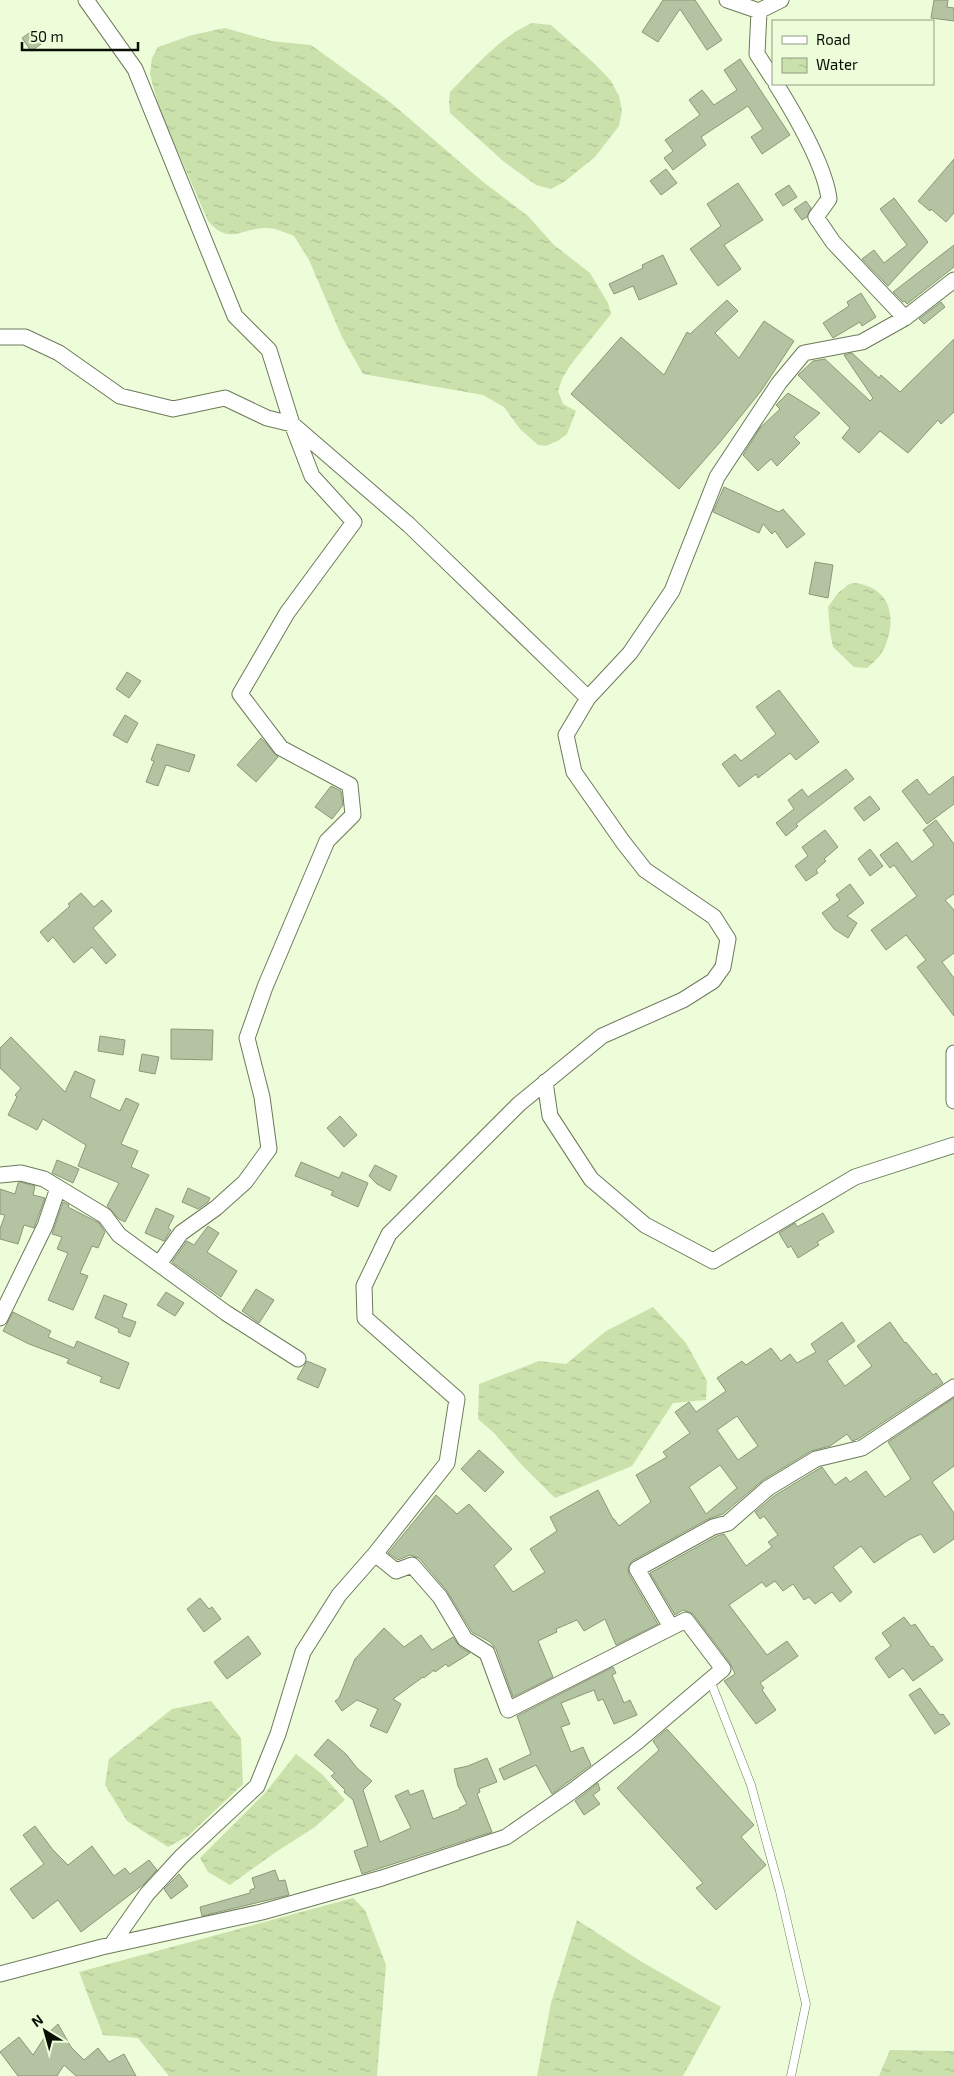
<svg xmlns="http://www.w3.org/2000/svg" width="954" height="2076" viewBox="0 0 954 2076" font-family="'Exo 2',sans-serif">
	<defs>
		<pattern id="water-ripples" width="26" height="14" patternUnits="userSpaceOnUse" patternTransform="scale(1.25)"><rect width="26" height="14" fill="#cae1ac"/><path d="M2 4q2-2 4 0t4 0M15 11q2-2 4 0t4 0" fill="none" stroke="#acc092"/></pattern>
	</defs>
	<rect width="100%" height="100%" fill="#edfdd9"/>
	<!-- water -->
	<path fill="url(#water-ripples)" d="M532,23L551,25L595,64L611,81L619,96L622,111L619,126L595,157L564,182L551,189L536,185L503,161L450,113L449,102L450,92C475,67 500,37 532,23Z
		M225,28L271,41L311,45L390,102L482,181L528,216L554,245L590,273L608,303L611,314L572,363L563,377L558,391L563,404L576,411L567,434L559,440L546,446L538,445L520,429L504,407L483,395L363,374L342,337L309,260L294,236C286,233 276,228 267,228C240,228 230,246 208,221L161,113L153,86L150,74L152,58L158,47L192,35Z
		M856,583C889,588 897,615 886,644C883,654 874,662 867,668L854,667L833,647L830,632L828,607L838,593L849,584Z
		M653,1307L686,1343L707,1381L706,1400L673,1403L632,1466L555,1498L520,1463L494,1433L478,1419L479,1384L539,1361L566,1364L606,1331Z
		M211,1701L241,1738L243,1784L188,1836L168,1847L127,1821L105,1785L109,1759L172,1709Z
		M296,1754L322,1774L345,1800L315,1827L276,1852L230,1885L208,1872L200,1858L265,1793Z
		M353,1898L365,1910L386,1965L377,2076H169L138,2038L103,2035L79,1972Z
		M577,1920L642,1962L721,2007L683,2076H537L551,2003Z
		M890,2050L954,2051V2076H879Z"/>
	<!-- building -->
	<path fill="#b4c3a1" stroke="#8a9978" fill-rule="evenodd" d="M663,0H695L722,40L707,50L680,9L658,42L642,32Z
		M934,0H948L947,7L954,8V21L931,18Z
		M35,29L44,42L31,51L22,38Z
		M740,59L790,135L762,154L751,137L763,129L748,106L701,137L706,145L673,170L664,158L673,151L665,140L700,115L689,100L702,90L714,105L737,90L724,70Z
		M954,159V213L946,222L931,209L930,211L918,201Z
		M666,169L677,183L661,195L650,181Z
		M738,183L763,220L724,245L741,269L718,286L690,249L721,226L707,204Z
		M789,185L797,197L783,206L775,194Z
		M894,198L928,242L888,286L862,259L874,250L884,263L907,245L880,209Z
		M806,201L811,208L807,217L802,220L794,209Z
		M954,245V267L907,304L905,301L903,302L893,292Z
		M663,255L677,284L639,300L633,286L614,294L609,284L643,268L642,265Z
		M861,293L876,317L862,326L860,322L833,338L823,323L849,306L847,302Z
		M727,300L738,311L715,333L739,358L764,321L794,341L761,391L720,442L679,489L571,394L621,337L664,375L687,332L690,334Z
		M941,302L945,307L924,324L919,319Z
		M954,339V412L941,424L938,420L908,453L880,431L859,453L842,438L850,428L798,375L813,361L825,359L870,401L873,398L844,355L852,353L879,378L881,375L900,392Z
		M788,393L820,413L794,437L800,443L777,466L771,459L758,471L743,455L760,428L780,409L776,405Z
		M724,487L779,512L783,509L805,534L787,548L775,531L772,534L763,524L759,533L713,512Z
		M815,562L833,565L828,598L809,594Z
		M127,672L141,681L129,698L116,689Z
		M779,690L819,742L796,760L790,753L758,778L756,774L739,787L722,764L735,754L741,761L776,734L756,707Z
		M125,715L138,723L127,743L113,735Z
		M261,738L278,757L256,782L237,765Z
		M157,744L195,755L189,772L166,765L158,786L146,782L154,761L151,760Z
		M846,769L854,779L796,824L798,826L786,836L776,823L794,809L788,800L802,789L808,797Z
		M954,776V804L927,824L902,791L917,779L929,795Z
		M331,786L341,791L343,805L332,819L315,807Z
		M870,796L880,809L864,821L854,808Z
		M936,820L954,844V894L945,900L954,910V953L942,962L954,978V1016L917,967L926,960L906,935L886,950L871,930L917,896L894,865L890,868L880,855L897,842L912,862L934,845L923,830Z
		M825,830L838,847L824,859L826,861L816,870L818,873L806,881L795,866L808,856L802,847Z
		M870,849L883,866L870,876L858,859Z
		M850,884L864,903L847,916L857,923L848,938L834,929L822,913L840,900L836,895Z
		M81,893L94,907L102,900L112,911L93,928L116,955L106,964L92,947L74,963L53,937L48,942L40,932L70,906L68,904Z
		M171,1029L213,1030L212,1060L171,1059Z
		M100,1036L125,1040L123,1055L98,1051Z
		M11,1037L65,1092L75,1071L95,1080L90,1097L120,1111L126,1098L139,1104L121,1144L138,1151L131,1167L149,1175L125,1222L119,1219L107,1206L119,1183L78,1166L86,1145L43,1119L37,1130L8,1115L17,1097L15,1095L21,1088L0,1068V1048Z
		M142,1054L159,1057L155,1074L139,1071Z
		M340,1116L357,1135L344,1147L327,1128Z
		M57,1160L79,1169L73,1183L52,1173Z
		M301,1162L339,1178L342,1172L368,1183L358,1207L331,1195L333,1191L295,1176Z
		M375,1165L397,1176L390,1191L377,1184L369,1176Z
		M20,1182L35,1186L33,1195L45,1198L34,1228L24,1225L18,1244L0,1239V1229L5,1215L0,1214V1189L15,1194L18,1183Z
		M188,1188L210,1198L208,1202L198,1209L182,1202Z
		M63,1202L69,1205L68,1207L99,1223L105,1232L98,1248L92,1246L80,1273L88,1276L73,1310L48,1300L68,1253L57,1249L62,1237L52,1234Z
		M156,1208L174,1216L168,1228L171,1230L164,1241L145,1233Z
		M823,1213L834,1232L817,1242L819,1245L798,1258L791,1246L788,1248L779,1233L795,1223L797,1227Z
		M208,1226L219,1233L207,1252L237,1271L221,1297L172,1262L187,1241L194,1245Z
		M256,1289L274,1300L259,1323L242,1311Z
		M166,1292L184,1303L175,1316L157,1305Z
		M104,1295L127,1304L122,1317L136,1322L130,1337L118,1332L119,1329L95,1318Z
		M13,1312L51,1331L48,1337L74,1348L77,1341L129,1363L119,1389L100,1382L102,1377L67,1363L69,1359L29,1344L3,1331Z
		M842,1322L855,1341L827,1361L845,1386L872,1366L857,1346L890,1322L905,1343L906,1342L933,1375L936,1373L943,1383L858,1439L852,1441L847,1434L830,1446L811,1451L763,1480L723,1514L708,1519L632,1561L628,1568L629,1574L658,1624L616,1645L605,1619L584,1631L577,1620L556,1629L557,1632L538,1641L553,1677L513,1697L496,1649L490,1642L472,1632L447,1591L419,1558L410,1555L398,1560L388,1553L436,1495L457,1514L469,1504L512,1549L494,1566L513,1592L545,1572L530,1549L557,1531L550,1517L598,1490L613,1519H614L619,1526L651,1502L636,1475L667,1457L663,1452L690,1433L675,1412L689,1402L696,1412L726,1391L717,1378L742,1361L746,1365L771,1348L781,1361L790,1354L797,1363L816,1352L811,1344ZM737,1416L758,1446L738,1460L717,1430ZM720,1465L737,1488L706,1514L689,1487Z
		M307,1361L326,1369L318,1388L297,1379Z
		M954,1398V1466L932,1482L954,1513V1539L934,1553L921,1534L910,1539L874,1563L861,1546L833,1567L852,1592L840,1602L832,1592L815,1604L809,1597L804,1600L793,1584L783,1591L775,1581L766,1587L762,1582L729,1605L767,1655L787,1641L798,1656L760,1683L764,1688L762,1690L776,1710L756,1724L724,1681L735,1674L730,1663L693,1614L683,1610L675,1615L650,1573L717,1536L724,1534L746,1566L772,1547L768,1542L778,1535L764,1516L760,1519L755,1512L774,1496L820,1468L822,1467L835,1485L846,1477L850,1482L866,1471L885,1497L911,1479L888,1442Z
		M479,1450L504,1472L485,1492L461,1469Z
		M200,1598L209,1609L212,1607L221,1619L204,1632L187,1609Z
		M904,1617L911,1626L915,1624L931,1647L933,1646L943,1660L913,1681L903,1668L889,1678L875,1658L891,1646L882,1633Z
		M384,1628L404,1647L421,1635L432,1650L453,1637L460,1647L470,1653L448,1667L446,1664L435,1672L434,1670L424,1678L423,1677L393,1699L401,1704L387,1733L370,1726L378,1709L357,1700L342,1711L335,1701L339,1698L355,1659Z
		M248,1636L261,1654L227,1679L214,1662Z
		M613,1667L616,1673L612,1675L624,1703L630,1700L637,1715L614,1724L603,1699L598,1701L594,1690L561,1703L570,1724L561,1727L571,1752L583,1747L591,1765L552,1794L536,1765L504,1780L499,1769L531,1754L517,1716Z
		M920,1688L940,1715L943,1714L950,1724L935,1734L909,1695Z
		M667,1729L754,1825L741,1837L766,1865L716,1910L696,1888L703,1883L617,1788L659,1750L653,1741Z
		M328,1739L346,1754L357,1768L372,1781L363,1790L380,1842L411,1828L395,1796L408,1790L410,1795L423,1790L433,1819L460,1809L459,1808L467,1804L458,1786L454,1769L468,1766L487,1758L497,1782L479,1789L480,1792L477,1794L492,1832L362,1874L354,1851L368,1846L353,1800L344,1792L345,1790L331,1776L335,1773L314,1755Z
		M598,1783L600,1790L593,1795L600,1804L584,1815L575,1801Z
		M35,1826L53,1850L68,1865L92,1846L114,1876L125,1868L130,1874L149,1860L157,1870L144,1884L81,1932L58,1900L33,1919L10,1889L44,1864L23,1835Z
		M275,1870L279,1881L285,1880L289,1895L202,1916L200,1907L250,1893V1890L255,1888L252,1878Z
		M179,1874L188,1886L171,1899L164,1889Z
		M58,2024L71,2047L84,2060L98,2048L109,2062L124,2054L136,2076H76L64,2065L57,2076H18L0,2052L19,2037L33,2055L46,2035Z"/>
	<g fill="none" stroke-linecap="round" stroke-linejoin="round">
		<!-- service casing -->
		<g stroke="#6c7a5a" stroke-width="9">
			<path id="service" d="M710,1680L751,1785L780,1891L806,2004L791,2076"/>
		</g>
		<!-- minor casing -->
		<g stroke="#6c7a5a" stroke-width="17">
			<path id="minor" d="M86,0L135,69L235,316L269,350L292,424L409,525L588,698
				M727,0L759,11L757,54L773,79
				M759,11L781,0
				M776,84C794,113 825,165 829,199L816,217L833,242L905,318
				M0,337H25L59,353L120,396L173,409L225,398L267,418L292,424L312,476L354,522L287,613L240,694L281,748L350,785L353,815L327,841L265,987L247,1038L262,1097L269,1149L245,1182L216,1208L181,1233L159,1264
				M954,1053V1101
				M545,1082L550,1116L591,1179L645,1225L713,1261L855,1177L954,1145
				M0,1175L21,1173L44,1179L105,1216L119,1235L226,1313L298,1359
				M0,1318L45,1226L58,1188
				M671,1627L637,1569L713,1527L728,1523L768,1488L816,1459L862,1448L954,1387
				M112,1944L147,1894L181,1857L257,1786L278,1734L303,1652L339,1595L375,1554L447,1463L457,1399L365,1318L364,1286L389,1234L519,1104L602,1036L683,1000L713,981L723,967L728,939L714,917L645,870L623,842L574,772L566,735L588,698L630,653L672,591L717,477L779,383L804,353L862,342L905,318L954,280
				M0,1974L102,1947L262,1912L382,1878L506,1837L571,1792L637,1742L723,1669L686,1620L508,1710L487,1653L465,1639L440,1597L412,1565L396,1571L375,1554"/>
		</g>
		<!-- service -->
		<use href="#service" stroke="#fff" stroke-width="8"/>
		<!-- minor -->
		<use href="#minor" stroke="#fff" stroke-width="15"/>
	</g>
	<!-- legend -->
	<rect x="772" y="20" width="162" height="65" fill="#edfdd9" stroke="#929d84"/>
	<rect x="782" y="36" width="25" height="8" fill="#ffffff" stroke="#929d84"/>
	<text x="816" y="45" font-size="15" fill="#090e04">Road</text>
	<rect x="782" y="58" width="25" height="15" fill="url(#water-ripples)" stroke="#929d84"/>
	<text x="816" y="70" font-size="15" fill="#090e04">Water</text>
	<!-- north arrow -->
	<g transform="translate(45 2031) rotate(323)" stroke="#edfdd9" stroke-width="4" paint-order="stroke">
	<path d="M0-4L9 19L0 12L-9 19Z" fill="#090e04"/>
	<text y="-8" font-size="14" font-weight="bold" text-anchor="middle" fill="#090e04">N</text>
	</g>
	<!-- scale -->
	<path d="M22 42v8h116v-8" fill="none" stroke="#090e04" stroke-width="2.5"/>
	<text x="30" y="42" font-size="15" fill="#090e04" stroke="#edfdd9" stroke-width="4" paint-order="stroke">50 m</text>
</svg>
